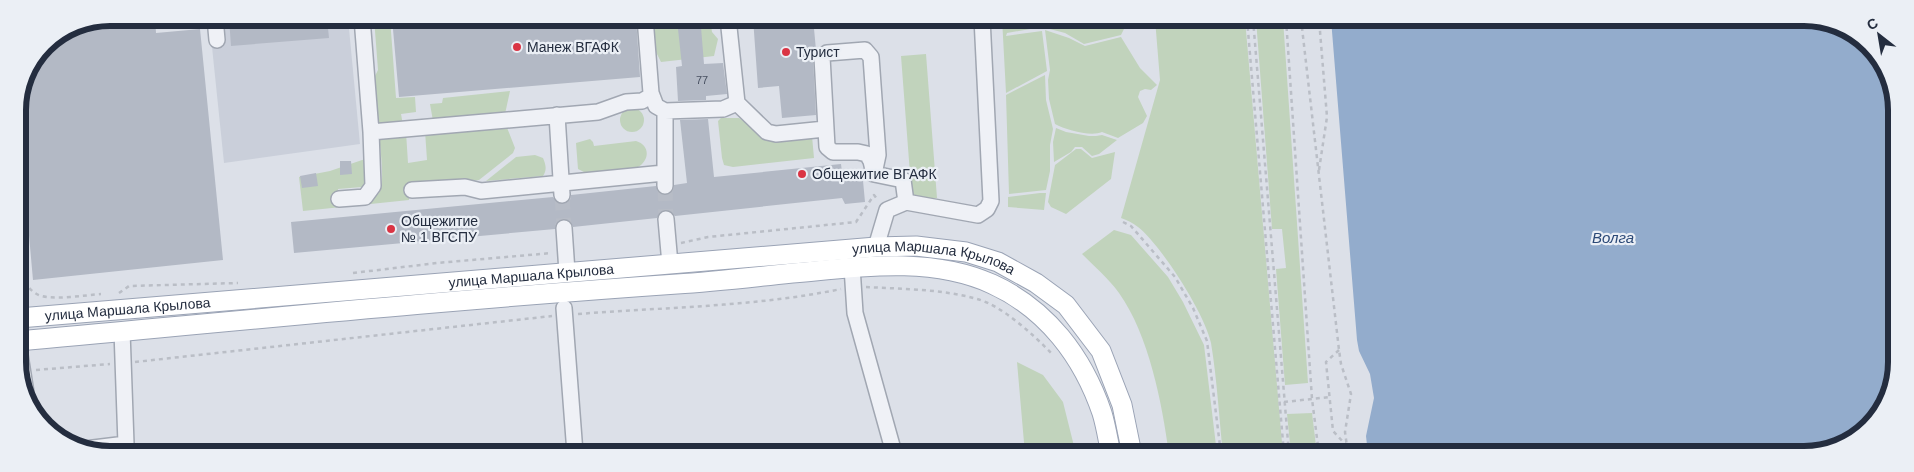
<svg xmlns="http://www.w3.org/2000/svg" width="1914" height="472" viewBox="0 0 1914 472" font-family="Helvetica,sans-serif">
	<rect width="100%" height="100%" fill="#dce0e8"/>
	<!-- built -->
	<path fill="#cacfda" d="M209,18H348L360,144L224,163Z"/>
	<!-- green -->
	<path fill="#c1d3bc" d="M374,18H390L396,98L415,97L416,112L401,114L403,125H379L373,80L378,70Z
		M653,18H710L712,32L718,39L714,56L661,62L656,52Z
		M1002,18L1041,19L1042,27L1007,33L1006,36L1042,31L1047,71L1006,93Z
		M1044,19H1129L1121,35L1084,44L1065,33L1046,28Z
		M1155,19H1245L1283,454H1223C1219,417 1217,379 1211,343C1205,314 1161,245 1138,227C1133,223 1127,220 1121,218L1160,80Z
		M1256,19H1283L1308,383L1285,385L1276,269L1286,268L1282,229H1272Z
		M1045,30L1069,38L1085,46L1121,37L1140,68L1157,85L1151,90L1145,89L1140,91L1138,97L1147,116L1143,123L1118,138L1102,132C1091,137 1066,130 1055,124L1049,99L1048,80L1050,70Z
		M926,54L937,198L912,200L901,56Z
		M1045,75L1046,100L1053,129L1050,145V171L1046,190L1009,194L1006,95Z
		M510,91L505,114L433,121L430,104L442,103L443,98Z
		M620 120a12 12 0 1 1 24 0a12 12 0 1 1-24 0Z
		M721,118H739L761,133L812,136L814,158L733,167L724,165L722,158L718,121Z
		M506,125L515,148L513,153L479,180L408,188L409,200L303,211L299,177L330,171L365,159L367,184L362,187L338,189L339,201C347,201 372,199 378,194C386,188 380,146 379,135L406,132L408,163L427,160L425,131Z
		M1056,128L1066,132L1089,136H1096L1102,135L1117,140L1099,154L1092,156L1082,147H1075L1071,152L1054,162L1053,142Z
		M590,139L593,142L594,146L636,141C650,145 650,160 638,167L586,173L578,169L576,143Z
		M1076,149H1081L1092,158L1115,152L1111,179L1066,214L1051,207L1048,202L1055,165Z
		M535,155L543,158C546,165 547,170 543,176L486,181L516,157Z
		M1040,193H1046L1044,210L1008,207V197Z
		M1114,230L1131,235L1168,277L1183,302L1204,345L1217,454H1169C1162,403 1149,335 1119,293C1109,279 1094,266 1082,254Z
		M1017,362L1043,375L1063,402L1076,454H1025Z
		M1312,413L1317,454H1291L1287,414Z"/>
	<!-- water -->
	<path fill="#93accc" d="M1331,19H1822L1869,44L1895,92V380L1865,432L1810,454H1368L1366,436L1374,398L1370,374L1359,351L1357,340Z"/>
	<!-- building -->
	<path fill="#b3b9c5" d="M110,18H155L156,33L200,29L223,260L33,280L18,113L28,112L26,86L45,44L75,24Z
		M229,18H327L329,38L231,46Z
		M392,18H636L640,77L399,97Z
		M753,18H813L816,50L813,58L816,115L782,118L779,86L758,88Z
		M701,27L704,64L723,63L727,94L706,96V100L678,101L676,67L682,66L678,29Z
		M708,119L714,177L841,164L842,172L862,170L865,202L845,204L842,198L675,216L670,211L665,210L660,212L657,218L573,227L569,220L563,219L556,223L555,229L294,253L291,222L553,197L557,203L563,204L570,200L571,195L656,186L661,194H669L673,190L674,185L687,183L680,120Z
		M340,161H351L352,174L340,175Z
		M316,173L318,186L302,188L300,176Z"/>
	<g fill="none" stroke-linecap="round" stroke-linejoin="round">
		<!-- minor-tunnel -->
		<path stroke="#b7bcc6" stroke-width="15" stroke-dasharray="15 8" stroke-linecap="butt" d="M665,186L666,219
			M562,195L564,228"/>
		<!-- minor casing -->
		<g stroke="#a1a7b2" stroke-width="18">
			<path id="minor" d="M215,18L217,40
				M728,18L737,103L767,132L776,134L825,129
				M651,93L656,106L665,111L723,109L737,103
				M557,115L562,195
				M371,132L598,112L626,102L642,101L649,97L651,93L645,18
				M874,174L878,155L871,57L865,50L827,53L822,57L827,147L833,152H858L867,154L871,161L874,174L903,180L906,202
				M665,186V111
				M412,190L465,187L481,191L664,173
				M339,199L365,197L373,186L371,132L362,18
				M666,219L670,264
				M564,228L567,272
				M876,247L887,210L906,202L978,215L987,209L991,201L982,18
				M852,267L855,313L894,453
				M564,308L575,453
				M19,349L26,393
				M85,449L126,444L122,331"/>
		</g>
		<!-- major casing -->
		<g stroke="#9aa3b5" stroke-width="21">
			<g id="major">
				<path id="s1" d="M19,318L876,247L916,246L966,252L998,262L1036,283L1066,305L1101,351L1122,405L1132,454"/>
				<path d="M19,341C238,321 458,299 677,284C723,281 769,275 815,271C873,265 937,259 992,284C1047,309 1083,357 1102,413C1106,426 1108,440 1111,454"/>
			</g>
		</g>
		<!-- path -->
		<path stroke="#babec6" stroke-width="2.5" stroke-dasharray="4 4" stroke-linecap="butt" d="M1247,19L1284,454
			M1253,19L1289,454
			M1286,19L1312,399L1319,454
			M1301,19L1339,350L1341,364L1351,394L1345,432L1348,454
			M1319,170L1327,117L1319,19
			M1123,222L1131,226L1175,277L1193,308L1207,341L1221,454
			M681,243L708,237L856,222L874,195L878,200
			M353,273L437,263L552,253
			M19,278H23C26,284 29,289 35,293C47,302 85,295 101,294
			M866,287C902,289 942,289 977,299C1001,305 1034,335 1051,353
			M119,293L129,286L238,283
			M578,314C666,307 754,307 841,289
			M1339,350L1326,362L1333,431L1346,445
			M135,362L552,316
			M36,370L110,364
			M1284,402L1330,397"/>
		<!-- minor -->
		<use href="#minor" stroke="#eff1f6" stroke-width="15"/>
		<!-- major -->
		<use href="#major" stroke="#fff" stroke-width="19"/>
	</g>
	<!-- markers -->
	<g fill="#da3444" stroke="#ebeff5" stroke-width="2">
		<circle cx="517" cy="47" r="5"/>
		<circle cx="786" cy="52" r="5"/>
		<circle cx="802" cy="174" r="5"/>
		<circle cx="391" cy="229" r="5"/>
	</g>
	<g text-anchor="middle" dominant-baseline="central" stroke-width="4.5" stroke-linejoin="round" paint-order="stroke">
		<!-- number labels -->
		<g font-size="11" fill="#485060">
			<text x="702" y="80">77</text>
		</g>
		<!-- poi labels -->
		<g font-size="14" fill="#242d3f" stroke="#ebeff5" text-anchor="start">
			<text x="527" y="47">Манеж ВГАФК</text>
			<text x="796" y="52">Турист</text>
			<text x="812" y="174">Общежитие ВГАФК</text>
			<text x="401" y="221">Общежитие<tspan x="401" dy="16">№ 1 ВГСПУ</tspan></text>
		</g>
		<!-- street labels -->
		<g font-size="14" fill="#242d3f" stroke="#ebeff5">
			<text stroke="none"><textPath href="#s1" startOffset="919">улица Маршала Крылова</textPath></text>
			<text stroke="none"><textPath href="#s1" startOffset="514">улица Маршала Крылова</textPath></text>
			<text stroke="none"><textPath href="#s1" startOffset="109">улица Маршала Крылова</textPath></text>
		</g>
		<!-- water labels -->
		<g font-size="15" font-style="italic" fill="#2b4977" stroke="#ebeff5">
			<text x="1613" y="237">Волга</text>
		</g>
	</g>
	<!-- crop -->
	<path d="M0 0H1914V472H0ZM110 26H1804A84 84 0 0 1 1888 110V362A84 84 0 0 1 1804 446H110A84 84 0 0 1 26 362V110A84 84 0 0 1 110 26Z" fill="#ebeff5" fill-rule="evenodd"/>
	<path fill="none" stroke="#242d3f" stroke-width="6" d="M110 26H1804A84 84 0 0 1 1888 110V362A84 84 0 0 1 1804 446H110A84 84 0 0 1 26 362V110A84 84 0 0 1 110 26Z"/>
	<!-- north arrow -->
	<g transform="translate(1879 35) rotate(329)" stroke="#ebeff5" stroke-width="4" paint-order="stroke">
	<path d="M0-4L9 19L0 12L-9 19Z" fill="#242d3f"/>
	<text y="-8" font-size="14" font-weight="bold" text-anchor="middle" fill="#242d3f">С</text>
	</g>
</svg>
